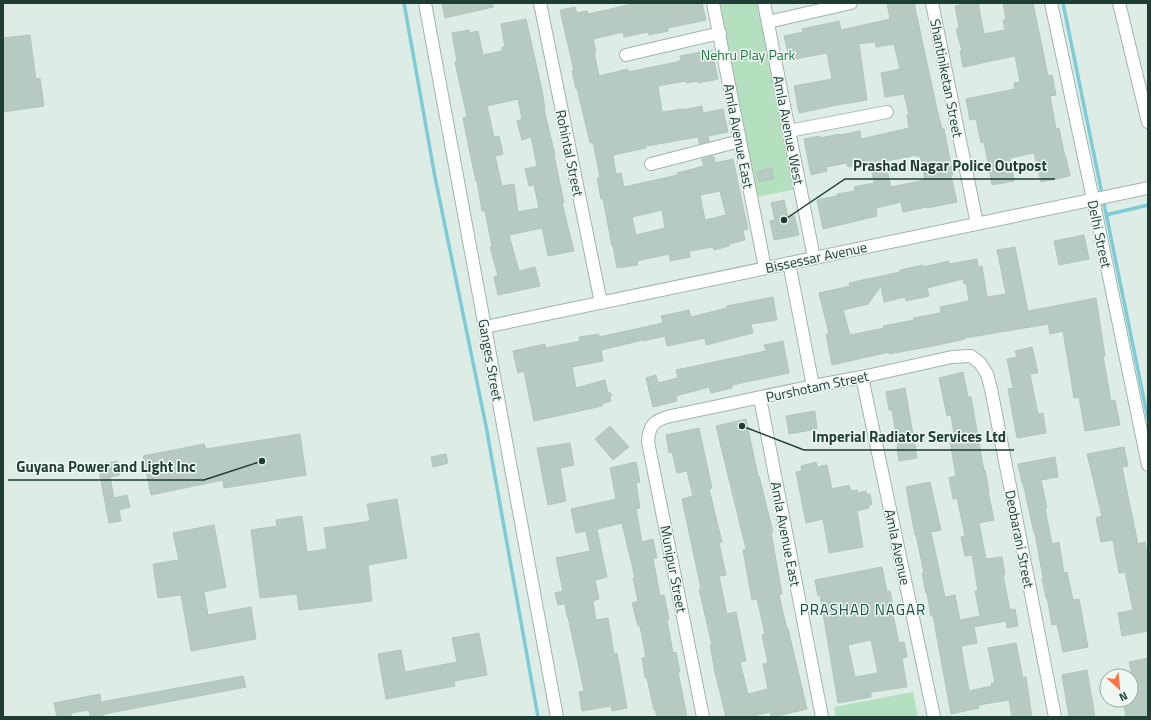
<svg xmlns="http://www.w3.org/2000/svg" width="1151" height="720" viewBox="0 0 1151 720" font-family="'Titillium Web',sans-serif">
	<rect width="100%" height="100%" fill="#deece6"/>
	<!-- green -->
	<path fill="#b4e0c0" d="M712,3H764L801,188L752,198Z
		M913,692L918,717H836L834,707Z"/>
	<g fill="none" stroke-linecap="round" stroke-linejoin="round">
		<!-- stream -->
		<path stroke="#7ecbd8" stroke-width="3.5" d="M404,3L435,177L486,426L538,717
			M1063,3L1148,419
			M1106,215L1148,205"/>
	</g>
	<!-- building -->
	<path fill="#b6cac1" stroke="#b0c6bd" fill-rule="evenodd" d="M442,3H493V7L445,18Z
		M637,3H702L706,20L668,28V31L649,35L648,32L624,37L623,32L593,39L596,52H594L599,76L628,69V72L677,62L681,60L680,56L712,50L718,79L698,83V81L686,83V81L658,86L662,112L683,109V110L702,106L703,113L723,109L728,132L708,136L709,141L699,144L698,137L646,146V148L613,155L616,174L621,173L624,187L678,175L677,173L704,166L702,159L712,156L714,157L715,163L733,159L748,229L743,230L745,240L729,244V246L714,250L713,247L689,251L690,257L670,261L669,254L637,261L638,265L617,268L613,246H612L603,199H601L597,178H600L593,142L590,143L577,88L576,89L572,71H574L560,10L575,7L577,13L587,11L588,14ZM720,191L726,215L705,220L700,195ZM662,210L665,228L636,235L632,217Z
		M887,3H914L937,109L942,129H944L953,175H951L957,202L927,208V207L903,212L901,202L876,208L877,216L823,229L817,200L837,196V194L855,191L854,187L874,183L870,162L848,167L847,163L826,167L827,171L811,175L804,139L820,136V138L840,134V135L860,131L861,139L909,128L907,115H909L904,94L885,97L881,73L900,69L894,44L876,47L875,42L859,44L867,100L837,105L799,113L794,86L832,79L827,53L790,60L784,36L803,32L802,29L839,21L841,30L890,19ZM917,155V157L920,156L925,180L891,187L886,166H888L887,161Z
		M968,3H978L984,34L1005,30L1003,20H1006L1003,3H1033L1048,76L1052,75L1056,95L1050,96L1056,129L1059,128L1065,157H1066L1070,176L1041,182L1034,153L1010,158L1014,181L992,185L984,142L981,143L976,119L970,120L966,99L1015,89L1014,83L1020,82L1015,56L963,67L960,51H962L956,29L959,28L955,6Z
		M526,19L542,90L545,109H544L555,155H554L564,203H562L574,251L548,256L542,228L509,235L519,271L535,267L540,286L498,295L494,277L498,276L490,247H492L485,211H482L477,181H476L471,158L463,118L467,117L455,62L457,61L452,33L469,30L470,33L478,31L483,55L502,51V47H505L501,24ZM518,99L522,119L517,121L522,140L531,137L537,166L525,169L529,186L534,185L539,208L518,212L514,184L502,186L495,156L503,154L499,136L494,137L487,106Z
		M30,35L36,79L40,78L44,106L3,112V38Z
		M772,168L774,179L759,182L756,172Z
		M784,200L788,217L794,215L799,235L774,240L770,221L775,220L771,203Z
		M1084,235L1089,259L1059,265L1054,241Z
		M1015,247L1028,311L1096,298L1105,356H1103L1111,401L1115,400L1120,425L1085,431L1079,397L1074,398L1063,331L1050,334L1048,324L965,338V339L938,345L889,354V352L832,365L826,334H829L819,293L850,286L849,283L900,272V270L923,265V267L949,261V264L977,259L978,267L982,266L987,297L1006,294L997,250ZM963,279L964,284L966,283L969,301L940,307L941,313L913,318L914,320L883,326L884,328L850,335L843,310L868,304L881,286L884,302L905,297L906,301L929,296L927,288Z
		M773,297L777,320L751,324L753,333L706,345L705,338L667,346L665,336L643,341V340L601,350L603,361L572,367L576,388L605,380L608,392L612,394L610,398L611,401L602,404V406L534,421L524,371L518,373L513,351L545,344L546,348L580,341L579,337L599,334V337L663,323L661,316L689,310L691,317L727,308V306Z
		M783,341L789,373L732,385V388L711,393L709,387L676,396L677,401L653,407L646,378L656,375L658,383L678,378L676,370L766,351L764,345Z
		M1032,347L1038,373L1030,374L1038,414L1043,413L1046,433L1017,438L1008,389L1013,388L1007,359L1017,357L1015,351Z
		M963,372L968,397H971L984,471L985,470L989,491H988L994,520L979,523L986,559L1002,557L1005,575H1003L1010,610L1015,609L1018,626L1007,628L1006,621L974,627L977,643L961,646L969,691L992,686L991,683H995L988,648L1016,643L1023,678L1026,677L1032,717H1012L1009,700L978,705L979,708L951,714L933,616H931L927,593H926L922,573H924L916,535H915L906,487L930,482L941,530L931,532L945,597L955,595L960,620L980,616L975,591H978L972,555L965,556L961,537L965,536L957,498L953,499L949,478L956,476L950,442L955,441L951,415L947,416L939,378Z
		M905,388L917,458L899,461L897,447H898L892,410H889L886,392Z
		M815,411L817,429L789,434L786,416Z
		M746,419L758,476H759L773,532H771L782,594L779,595L787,629H788L807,709L773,717H771L770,712L749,717H726L715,672L710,645H712L699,589H701L682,499L693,496L687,471L677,473L672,452L669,453L666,435L699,428L712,488L709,489L722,542L719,543L726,575L719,576L727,614L736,612L746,661L740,662L748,694L768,689L763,664L768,663L762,635L765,634L757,599L752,600L743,550L746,549L716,426Z
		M610,426L629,447L613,460L595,439Z
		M300,434L306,475L224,488L223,480L151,495L143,456L204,444L206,449Z
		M570,443L574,465L560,468L566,501L548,505L537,448Z
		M1124,447L1128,466L1122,467L1138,544L1145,542L1148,556V631L1122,636L1118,613L1133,610L1125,572L1119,573L1113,540L1101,542L1096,518L1102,516L1087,454Z
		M446,454L448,463L433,467L431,457Z
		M1055,457L1058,477L1041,480L1047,508H1045L1052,544L1059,542L1064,573L1067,572L1073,600L1079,599L1088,647L1063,652L1057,624L1052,625L1047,598H1046L1042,578H1043L1035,533H1034L1023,483H1022L1018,464Z
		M117,461L120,475L110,477L114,498L127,495L130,507L119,510L121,521L109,523L98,465Z
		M636,462L640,482L636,483L640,508L636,509L642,542L653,539L657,558H653L660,596L664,595L669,619L667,620L673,653L676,652L680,672H678L687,717H657L655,709L654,710L647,678H645L642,658L646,657L640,626H638L632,603L638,601L633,578H635L622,523L597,529L607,577L595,580L599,599L593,601L596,620L608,618L614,654L617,653L627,708L612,711L611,706L582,711L579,692L584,691L568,617H567L565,604L558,605L555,593L563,591L556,558L590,551L586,531L576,533L571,509L616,499L610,468Z
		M816,462L817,467L827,465L832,489L849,485L851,491L857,490L858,493L866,491L867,495L870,494L872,504L869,505V508L857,511L863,547L829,553L823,519L806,523L796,472L802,471L801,466Z
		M397,499L407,558L368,565L372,601L299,610L297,594L260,598L251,530L277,526L276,520L302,516L307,552L327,549L324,528L370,521L367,504Z
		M214,525L226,587L204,592L208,615L251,607L256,639L191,651L181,595L158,598L153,564L179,560L173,533Z
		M882,567L887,592L890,591L894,610H892L899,643L904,642L907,657L902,658L907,687L871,692V697L838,703L820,595L818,596L815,580ZM871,640L878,673L855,677L848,645Z
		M479,633L487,675L454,681L455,686L386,699L378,654L401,650L405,672L457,662L452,638Z
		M1148,658V715L1140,717H1126L1123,700H1131V693L1136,691L1129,662Z
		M1087,670L1095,717H1069L1062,675Z
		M243,676L246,687L104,714V717H90L89,710L71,713V717H57L54,703L100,694L101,702Z"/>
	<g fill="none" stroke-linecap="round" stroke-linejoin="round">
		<!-- minor casing -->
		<g stroke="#a0b4ad" stroke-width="14">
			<path id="minor" d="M540,3L601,303
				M713,3L765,268
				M764,3L814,258
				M932,3L977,224
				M768,22L851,3
				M626,55L720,33
				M789,131L887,112
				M651,164L740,141
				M789,263L813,386
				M862,377L934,717
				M760,398L822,717
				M703,717L648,442C649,425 654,420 671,416L813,386L862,377L952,357L971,356L980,363L987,374L991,389L1055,717"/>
		</g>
		<!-- tertiary casing -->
		<g stroke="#a0b4ad" stroke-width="14">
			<path id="tertiary" d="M425,3L557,717
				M1051,3L1093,199L1148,465
				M1119,3L1148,122
				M485,327L1148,188"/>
		</g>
		<!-- minor -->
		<use href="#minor" stroke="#fff" stroke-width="12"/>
		<!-- tertiary -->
		<use href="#tertiary" stroke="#fff" stroke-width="12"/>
	</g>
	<g text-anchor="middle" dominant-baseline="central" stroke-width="3" stroke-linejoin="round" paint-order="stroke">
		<!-- park labels -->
		<g font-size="14" fill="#237944" stroke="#eff8f3">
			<text x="748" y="54">Nehru Play Park</text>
		</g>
		<!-- street labels -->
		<g font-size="14" fill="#1d3d35" stroke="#eff8f3">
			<text transform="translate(947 78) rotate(79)">Shantiniketan Street</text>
			<text transform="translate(789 130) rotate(79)">Amla Avenue West</text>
			<text transform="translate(739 136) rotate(79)">Amla Avenue East</text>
			<text transform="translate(570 153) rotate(78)">Rohintal Street</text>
			<text transform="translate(1100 234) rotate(78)">Delhi Street</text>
			<text transform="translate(816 257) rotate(-12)">Bissessar Avenue</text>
			<text transform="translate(491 360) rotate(80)">Ganges Street</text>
			<text transform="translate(817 386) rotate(-12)">Purshotam Street</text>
			<text transform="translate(786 534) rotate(79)">Amla Avenue East</text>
			<text transform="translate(1020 539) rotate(79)">Deobarani Street</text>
			<text transform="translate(898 547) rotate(78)">Amla Avenue</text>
			<text transform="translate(674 569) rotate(79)">Munipur Street</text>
		</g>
		<!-- neighbourhood labels -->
		<g font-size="15" letter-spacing="1" fill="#175243" stroke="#eff8f3">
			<text x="863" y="609">PRASHAD NAGAR</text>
		</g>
	</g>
	<!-- callouts -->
	<path fill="none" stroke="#1d3d35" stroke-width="1.5" d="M784 220L845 179H1055M742 426L804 450H1014M262 461L204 480H8"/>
	<g fill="#1d3d35" stroke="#eff8f3" stroke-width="1.5">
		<circle cx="784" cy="220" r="4"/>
		<circle cx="742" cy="426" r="4"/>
		<circle cx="262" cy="461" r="4"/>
	</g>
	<g font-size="15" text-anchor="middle" font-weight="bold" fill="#1d3d35" stroke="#eff8f3" stroke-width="3" stroke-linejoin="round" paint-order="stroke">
		<text x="950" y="171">Prashad Nagar Police Outpost</text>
		<text x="909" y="442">Imperial Radiator Services Ltd</text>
		<text x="106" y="472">Guyana Power and Light Inc</text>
	</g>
	<!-- border -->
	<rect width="1151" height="720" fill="none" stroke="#1d3d35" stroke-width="8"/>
	<!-- north arrow -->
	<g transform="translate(1119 688) rotate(153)"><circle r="19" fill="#eff8f3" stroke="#9bada7"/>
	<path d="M0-3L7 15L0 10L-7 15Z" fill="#ff7549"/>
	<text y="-6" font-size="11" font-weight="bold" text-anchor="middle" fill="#1d3d35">N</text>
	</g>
</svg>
